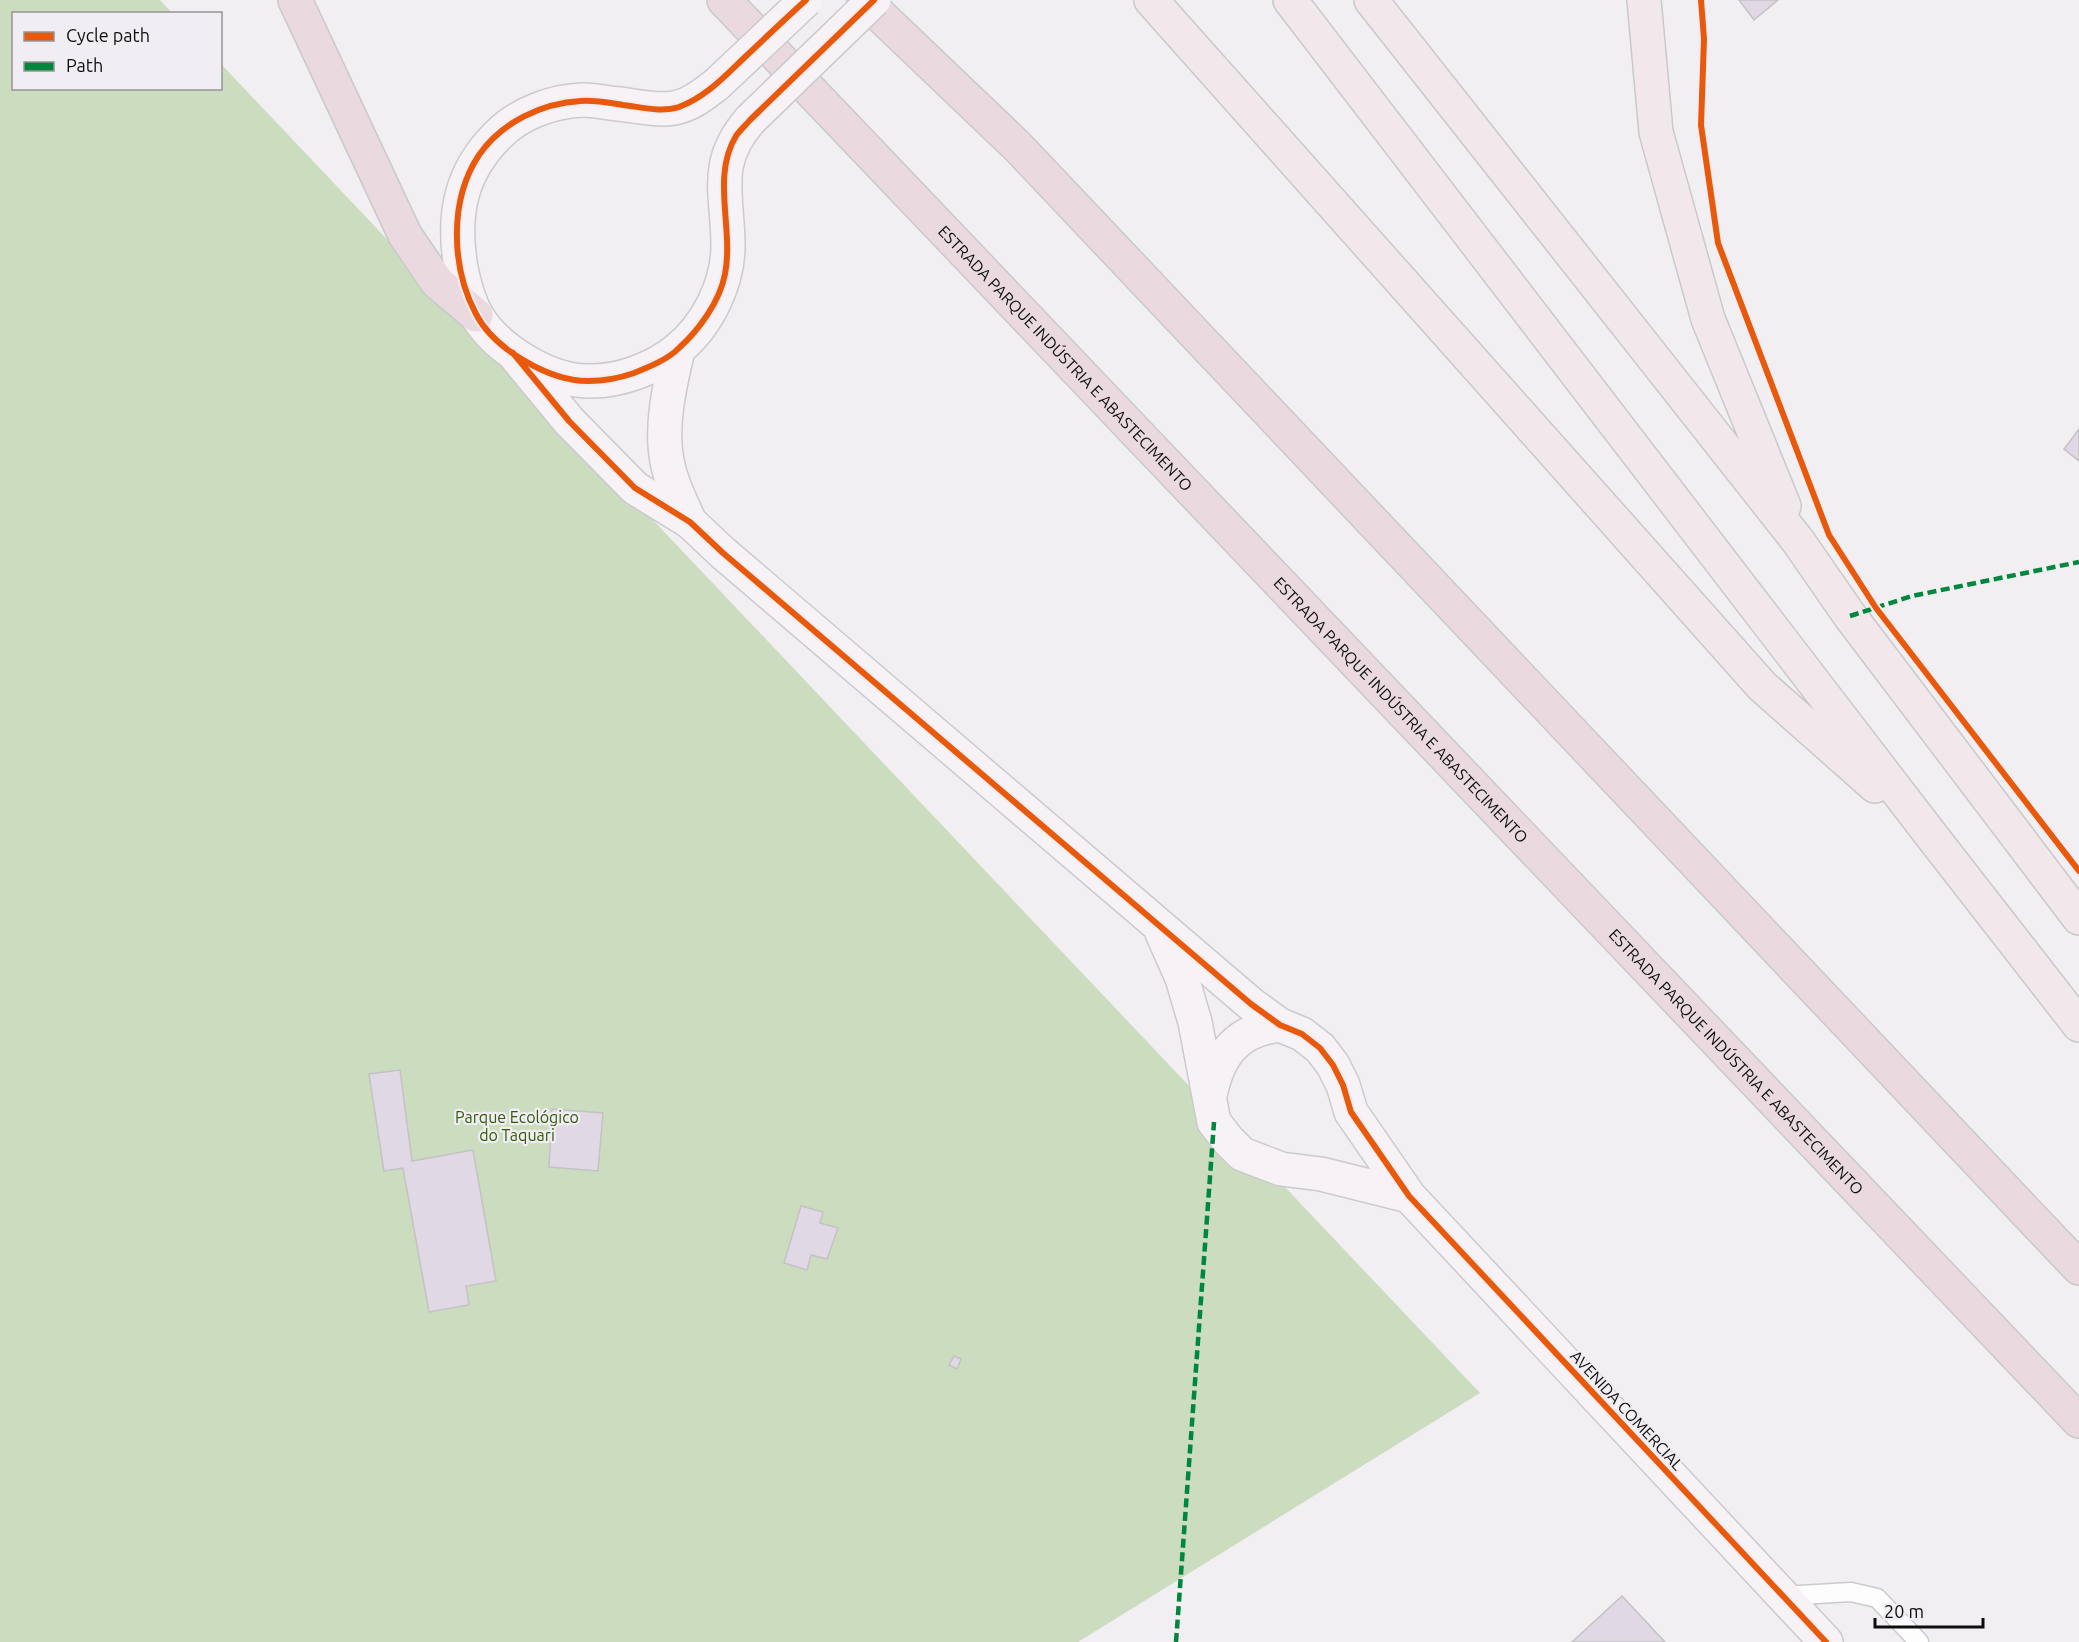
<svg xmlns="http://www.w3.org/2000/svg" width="2079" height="1642" viewBox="0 0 2079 1642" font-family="Ubuntu,sans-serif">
	<rect width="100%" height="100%" fill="#f1eff2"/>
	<!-- green -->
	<path fill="#cbdcbf" d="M0,0H160L172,13L14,14V88H220L221,64L1480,1393L1078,1642H0Z"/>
	<!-- building -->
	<path fill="#e0d9e5" stroke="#c4c2c4" stroke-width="1.5" d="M1739,0H1778L1754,20Z
		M2079,429V461L2064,449Z
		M400,1070L412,1161L473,1150L496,1281L466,1286L469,1305L429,1312L403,1168L384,1171L369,1074Z
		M552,1109L603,1113L598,1171L549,1167Z
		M801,1206L823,1212L820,1223L838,1228L827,1259L811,1255L807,1270L784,1263Z
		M954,1356L961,1359L957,1369L949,1365Z
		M1622,1596L1665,1642H1572Z"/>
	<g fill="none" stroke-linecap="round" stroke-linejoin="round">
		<!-- lane casing -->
		<g stroke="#cbcacc" stroke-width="21">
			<path id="lane" d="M1783,1596L1851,1592L1877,1598L1919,1642"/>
		</g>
		<!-- secondary casing -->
		<g stroke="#cbcacc" stroke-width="36">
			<path id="secondary" d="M717,84C704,94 691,105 674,108C656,111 637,106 619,104C607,103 594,100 583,100C553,101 520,113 499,134C460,172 452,215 461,268C464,283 469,302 477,316C497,349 548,381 588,381C618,382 654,369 677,350C707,326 728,284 728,246C728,194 712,164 750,120
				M678,350C670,384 660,426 667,461C671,483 681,502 690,522
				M513,353L569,421L635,488L690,522L723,553L1251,1004L1280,1025L1302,1034L1320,1048L1333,1065L1343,1085L1351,1112L1409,1196L1826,1642
				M1162,933L1182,978L1195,1022L1214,1122L1228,1140L1242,1154L1281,1169L1321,1174L1409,1196
				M1210,1096C1218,1054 1237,1030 1280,1025"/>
		</g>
		<!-- primary casing -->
		<g stroke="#cac9ca" stroke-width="36">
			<path id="primary" d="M1151,0L1762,686L1875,786
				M1290,0L1931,835L2079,1025
				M1371,0L1798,541L1850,616L2079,918
				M1644,0L1656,132L1708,319L1784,506"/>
		</g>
		<!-- highway casing -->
		<g stroke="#cac9ca" stroke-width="36">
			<g id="highway">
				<path d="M295,0L405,235L437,282L476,315"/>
				<path id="s1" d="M724,0L2079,1421"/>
				<path d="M864,0L1018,147L2079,1268"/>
			</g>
		</g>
		<!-- lane -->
		<use href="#lane" stroke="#fdfdfd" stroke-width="18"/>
		<!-- secondary -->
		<use href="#secondary" stroke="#f7f2f5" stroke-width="33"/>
		<!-- primary -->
		<use href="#primary" stroke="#f2e7eb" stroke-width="33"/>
		<!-- highway -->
		<use href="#highway" stroke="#eadae0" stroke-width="33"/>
		<!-- secondary-bridge casing -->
		<g stroke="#cbcacc" stroke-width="36" stroke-linecap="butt">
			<path id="secondary-bridge" d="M717,84L806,0
				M750,120L874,0"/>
		</g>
		<!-- secondary-bridge -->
		<use href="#secondary-bridge" stroke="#f7f2f5" stroke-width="33"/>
		<!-- quiet -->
		<path stroke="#00873e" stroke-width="4.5" stroke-dasharray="9 4.5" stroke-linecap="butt" d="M1850,616L1912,596L2079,562
			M1176,1642L1214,1122"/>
		<!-- cycleway casing -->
		<g stroke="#f1eef3" stroke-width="10">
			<path id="cycleway" d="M806,0C785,19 765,38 745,57C725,76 706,97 679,107C661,113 641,107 623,105C610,103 595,100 581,101C542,103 502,122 479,155C449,200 451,267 476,314C494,349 549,381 588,381C603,381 620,378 634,373C649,367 667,360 679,348C699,330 720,301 725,274C734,229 711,177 736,136C740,130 746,125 750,120L874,0
				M1701,0L1704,39L1701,125L1718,243L1829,535L1876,608L2079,871
				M513,353L569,421L635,488L690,522L723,553L1251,1004L1280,1025L1302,1034L1320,1048L1333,1065L1343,1085L1351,1112L1409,1196L1826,1642"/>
		</g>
		<!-- cycleway -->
		<use href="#cycleway" stroke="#e8590c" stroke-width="6"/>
	</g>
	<g text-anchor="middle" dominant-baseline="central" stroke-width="4.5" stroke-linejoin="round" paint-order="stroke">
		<!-- street labels -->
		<g font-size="16" fill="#0e0d0e" stroke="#f1eef3">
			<text stroke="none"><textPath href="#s1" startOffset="495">ESTRADA PARQUE INDÚSTRIA E ABASTECIMENTO</textPath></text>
			<text stroke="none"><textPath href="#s1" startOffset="981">ESTRADA PARQUE INDÚSTRIA E ABASTECIMENTO</textPath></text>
			<text stroke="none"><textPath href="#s1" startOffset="1467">ESTRADA PARQUE INDÚSTRIA E ABASTECIMENTO</textPath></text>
			<text transform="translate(1627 1410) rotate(47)">AVENIDA COMERCIAL</text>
		</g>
		<!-- park labels -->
		<g font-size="16" fill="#315907" stroke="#f1eef3">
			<text x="517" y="1117">Parque Ecológico<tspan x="517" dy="18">do Taquari</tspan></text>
		</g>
	</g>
	<!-- legend -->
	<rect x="12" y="12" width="210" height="78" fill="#f1eef3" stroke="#969497" stroke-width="1.5"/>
	<rect x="24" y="32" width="30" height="9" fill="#e8590c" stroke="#969497" stroke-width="1.5"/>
	<text x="66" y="42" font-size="18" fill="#0e0d0e">Cycle path</text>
	<rect x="24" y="62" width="30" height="9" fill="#00873e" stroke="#969497" stroke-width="1.5"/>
	<text x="66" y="72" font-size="18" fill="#0e0d0e">Path</text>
	<!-- scale -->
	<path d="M1875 1618v9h108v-9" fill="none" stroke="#0e0d0e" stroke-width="3"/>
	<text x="1884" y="1618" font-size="18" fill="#0e0d0e" stroke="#f1eef3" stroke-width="4.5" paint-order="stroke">20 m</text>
</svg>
